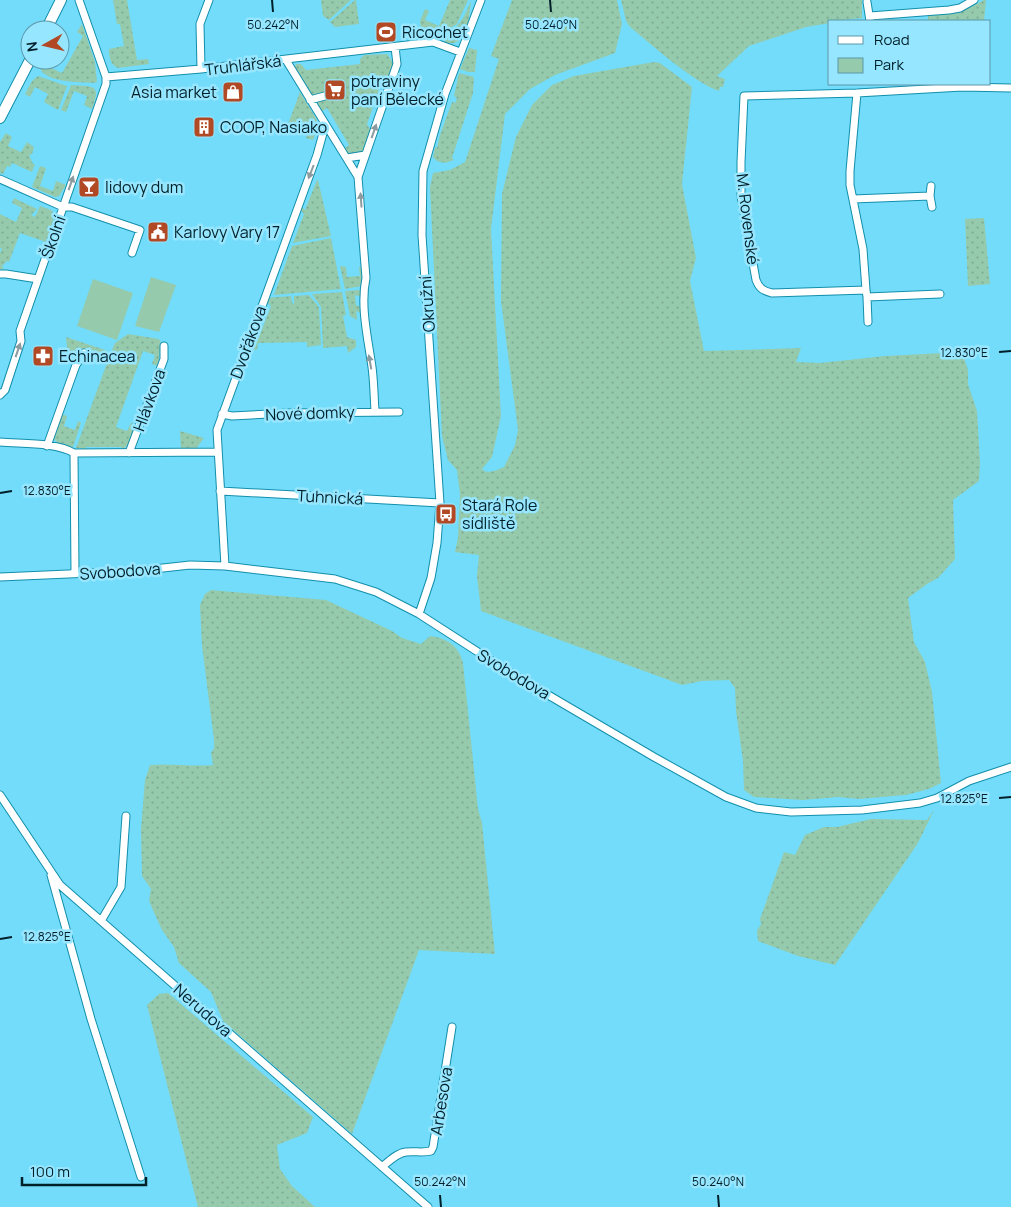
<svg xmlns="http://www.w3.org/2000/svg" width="1011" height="1207" viewBox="0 0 1011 1207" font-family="Manrope,sans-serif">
	<defs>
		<pattern id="green-dots" width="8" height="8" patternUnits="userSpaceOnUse" patternTransform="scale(1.25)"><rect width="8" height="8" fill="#95caac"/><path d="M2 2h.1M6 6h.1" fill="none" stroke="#7fad94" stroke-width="1.8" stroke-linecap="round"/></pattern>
	</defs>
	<rect width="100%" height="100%" fill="#73dcfb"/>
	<!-- green -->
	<path fill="url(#green-dots)" d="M113,0H127L137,60L148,59L149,64L118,68C110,65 109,56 109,49L124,46L120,24H117Z
		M321,0H351L329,20L323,16Z
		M355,0H356L359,24L335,27L330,22Z
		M450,0H468L457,24L437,36L423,34V30H421L420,21L425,9L429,11L425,20L439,26Z
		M512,0H617L622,24L615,53L555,75L530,89L505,114L491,229L501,416L492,457L482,469C487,475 497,470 504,467L515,445L518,430L501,301L502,194L516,137L532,105L552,85L574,76L654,62L660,63L692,87L682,184L696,258L690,281L704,351L801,348L796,362L820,363L885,356L962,352L968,370V384L977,411L980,463L979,481L953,500L955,559L938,578L927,584L908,598L914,642L925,662L932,692L941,783L929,789L906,795L859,799L838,797L803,800L754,797L744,790L743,761L736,711L735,688L729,680L702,681L682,685L481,611L477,576L479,555L455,552L458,538L460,495L457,470L448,460L442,436L430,187L433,173L450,170L465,162L499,59L491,56Z
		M621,0H862V18L830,21V23L806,27L749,46L717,76L725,79L723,87H720L719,91C693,82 652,45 630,27L626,21Z
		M984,0H986L984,21H928V15L959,13Z
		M471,1C469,17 468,50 444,42L448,32C462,25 465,14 471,1Z
		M82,24L95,62L97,82L94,83C79,82 46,83 40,68L43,60H48L45,65L62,73L83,36L77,32Z
		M469,48L477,50L475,72H468L460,69Z
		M387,54L394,64L390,77L382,81L367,124L371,131C368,141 367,153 355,154C349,155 347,154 344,149L349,145L327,108L321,112L294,68L296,64H301L306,70L360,64V59L364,55Z
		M459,73L474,77L473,93L452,158L454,160L445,163L437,161L433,157L435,147L437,148L440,135L452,102L455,103L457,98L454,96Z
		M38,76L67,86L58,110L44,102L48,94L35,87L30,97L25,94L32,81Z
		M71,85C93,87 102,83 92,109L84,105L87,96L74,91L66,112L61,110Z
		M300,92L317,120L318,127L313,140L306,138L309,129L295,124L291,133L285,132Z
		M6,133L12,137L8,146L21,152L27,142L34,147L32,154L29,155L33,164H35L32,172L12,163L10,167L7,166L3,174L0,173V142Z
		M40,166L46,168L40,186L53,191L56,181L66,185L59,196L55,197L32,187Z
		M317,180H318L331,236L293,243L304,214L299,208L300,205L305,210Z
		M14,198L37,209L31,215L35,217L40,206L51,210L55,215L46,242L20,233L9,262L7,261L2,266L4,270L0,269V253L2,249L0,248V214L16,222L22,208L12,203Z
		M984,218L990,284L968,286L965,219Z
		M331,238L341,289L274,295L292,246Z
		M340,266L346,267L347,277L360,276L359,267H363L362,286L345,289Z
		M360,290L361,297L355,295L356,305L363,308V314L356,311L357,320L350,316L345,291Z
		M342,292L346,315L343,316L347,337L356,340V347L348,353L347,346L323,348L321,307L312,294Z
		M309,295L319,307L321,345L307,347V342L258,343L257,350L249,348L251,340L256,344L271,306L266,301V298L291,296L292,303L294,304V296Z
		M128,334L159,339L161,343L158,366L152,364L155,355L143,351L116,427L127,431L131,423L137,425L129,444L123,449L121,447H86V449L76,448L111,352L115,343Z
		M66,337L108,351L103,364L100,363L103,354L92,350L88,359L83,357V350L76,357L68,355Z
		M61,414L67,416L64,426L75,430L78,421L81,423L73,447L60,445L54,439Z
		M180,431L204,438L195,450H181Z
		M211,590L326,600L392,631L402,638L421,644L430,636C447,638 459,646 463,663L478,809L482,823L495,954L419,950L352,1134L223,1021L211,992L179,963L174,947L162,930L152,908L149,900L151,889L142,876L141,829L145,780L150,765C171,763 192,767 213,765L211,753L214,748V740L202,646L200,605L205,594Z
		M934,810L918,843L835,965L798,956L758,941L757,931L761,924L760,919L784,852L795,855L805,835L824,827H837L871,819L927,820Z
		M168,993L313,1117L307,1133L277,1145L280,1169L292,1186L315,1207H198L147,1005L159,994Z"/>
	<!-- pitch -->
	<path fill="#95caac" d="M151,277L176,285L159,332L135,326Z
		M93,279L133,293L117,340L77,326Z"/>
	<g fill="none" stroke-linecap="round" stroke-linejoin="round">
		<!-- street casing -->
		<g stroke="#118fab" stroke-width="9">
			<path id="street" d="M79,0L106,77L201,69L433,42L460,52
				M867,2L870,21
				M870,16L949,10L960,8L974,0
				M286,60L358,177L366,278C360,306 368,339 372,367C374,382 374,396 375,411
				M201,69L200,24L209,0
				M857,93L850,171V185L863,249L866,290L772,293C763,291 759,288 756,280L741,196V162L744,96L857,93L962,87L1011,88
				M310,100L332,94
				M347,158L365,155
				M358,177L397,64L395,47
				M0,179L63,207H72L140,230L132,253
				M931,186L930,196L932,207
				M853,199L930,196
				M0,274H6L38,279
				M866,290L867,297L940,294
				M867,297L868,322
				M0,395L5,390L21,341L20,331L106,84V77
				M222,414L232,416L289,413L399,412
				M0,442C21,444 56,442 74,453L218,452
				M47,446L76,365L84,353
				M74,453L75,573
				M129,453L164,359V346
				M220,491L440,503
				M225,566L217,430L317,155L325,126
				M0,577L136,571L190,565L225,566L335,579L376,592L419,614L509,672L654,757L726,797L756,808L791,812L862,810L920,803L937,798L969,781L1011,767
				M419,614L431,578L437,543L440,503L422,235L423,171L445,94L481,0
				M0,795L60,885L428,1207
				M51,875L91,1019L141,1177
				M101,921L121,887L126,816
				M382,1167C389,1161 397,1153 406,1152C415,1151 423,1153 431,1151L433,1147L452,1027"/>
		</g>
		<!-- secondary casing -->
		<g stroke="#118fab" stroke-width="12">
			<path id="secondary" d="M46,30L61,0
				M0,118L30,60"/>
		</g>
		<!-- street -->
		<use href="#street" stroke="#fff" stroke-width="7"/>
		<!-- secondary -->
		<use href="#secondary" stroke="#fff" stroke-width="10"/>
	</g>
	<!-- one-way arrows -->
	<defs><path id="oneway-solid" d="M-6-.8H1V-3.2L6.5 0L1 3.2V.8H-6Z" transform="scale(1.25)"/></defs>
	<g fill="#8c9b9f">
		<use href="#oneway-solid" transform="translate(374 131) rotate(-71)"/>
		<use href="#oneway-solid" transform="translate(311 172) rotate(111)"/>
		<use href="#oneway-solid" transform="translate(71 183) rotate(-71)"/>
		<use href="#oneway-solid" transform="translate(361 200) rotate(-94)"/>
		<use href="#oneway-solid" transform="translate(18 350) rotate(-71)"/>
		<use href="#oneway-solid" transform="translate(370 362) rotate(-100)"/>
	</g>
	<!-- ticks -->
	<path fill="none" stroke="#002029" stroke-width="2" d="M272,0L273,12M550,0L551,12M999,352L1011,351M0,493L12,491M999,798L1011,797M0,939L12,937M440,1195L441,1207M718,1195L719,1207"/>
	<!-- icons -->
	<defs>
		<g id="stadium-square" transform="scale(1.125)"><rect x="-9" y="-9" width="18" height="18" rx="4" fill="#b04924" stroke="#97e6ff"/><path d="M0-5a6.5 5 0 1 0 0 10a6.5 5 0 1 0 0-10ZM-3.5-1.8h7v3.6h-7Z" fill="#fff"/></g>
		<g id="supermarket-square" transform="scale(1.125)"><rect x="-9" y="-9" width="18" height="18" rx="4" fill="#b04924" stroke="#97e6ff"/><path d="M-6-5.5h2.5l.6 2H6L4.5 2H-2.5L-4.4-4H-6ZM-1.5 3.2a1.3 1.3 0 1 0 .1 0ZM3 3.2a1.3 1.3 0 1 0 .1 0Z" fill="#fff"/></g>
		<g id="shop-square" transform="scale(1.125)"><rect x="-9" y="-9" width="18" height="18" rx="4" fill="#b04924" stroke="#97e6ff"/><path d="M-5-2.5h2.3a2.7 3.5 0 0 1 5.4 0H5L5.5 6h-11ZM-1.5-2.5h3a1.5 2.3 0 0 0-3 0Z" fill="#fff"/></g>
		<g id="building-square" transform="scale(1.125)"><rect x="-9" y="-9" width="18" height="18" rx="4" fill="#b04924" stroke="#97e6ff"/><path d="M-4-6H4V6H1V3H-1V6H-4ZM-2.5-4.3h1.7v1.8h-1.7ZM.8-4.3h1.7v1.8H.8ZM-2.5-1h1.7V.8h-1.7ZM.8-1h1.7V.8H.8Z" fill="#fff"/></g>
		<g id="bar-square" transform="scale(1.125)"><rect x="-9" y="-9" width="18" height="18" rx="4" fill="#b04924" stroke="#97e6ff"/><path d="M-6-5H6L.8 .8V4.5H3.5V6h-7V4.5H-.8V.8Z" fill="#fff"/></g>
		<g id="civic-square" transform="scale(1.125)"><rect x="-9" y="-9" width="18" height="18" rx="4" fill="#b04924" stroke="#97e6ff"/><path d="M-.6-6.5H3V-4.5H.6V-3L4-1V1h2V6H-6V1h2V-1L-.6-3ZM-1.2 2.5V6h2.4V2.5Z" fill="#fff"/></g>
		<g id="pharmacy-square" transform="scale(1.125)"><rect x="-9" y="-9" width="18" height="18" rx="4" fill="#b04924" stroke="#97e6ff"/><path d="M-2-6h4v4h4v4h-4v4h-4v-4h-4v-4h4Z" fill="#fff"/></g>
		<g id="bus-square" transform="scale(1.125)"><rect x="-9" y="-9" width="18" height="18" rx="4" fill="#b04924" stroke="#97e6ff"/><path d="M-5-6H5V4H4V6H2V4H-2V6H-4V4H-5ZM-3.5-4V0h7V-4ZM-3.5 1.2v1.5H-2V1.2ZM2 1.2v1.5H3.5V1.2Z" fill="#fff"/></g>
	</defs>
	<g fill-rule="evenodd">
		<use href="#stadium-square" x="386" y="32"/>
		<use href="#supermarket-square" x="335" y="90"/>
		<use href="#shop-square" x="233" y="92"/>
		<use href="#building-square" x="204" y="127"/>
		<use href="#bar-square" x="89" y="187"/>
		<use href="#civic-square" x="158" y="232"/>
		<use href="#pharmacy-square" x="43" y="356"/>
		<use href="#bus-square" x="446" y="514"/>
	</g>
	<g text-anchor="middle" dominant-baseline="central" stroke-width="5" stroke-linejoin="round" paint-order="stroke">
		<!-- poi labels -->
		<g font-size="16" fill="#002029" stroke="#97e6ff" text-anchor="start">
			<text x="402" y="32">Ricochet</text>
			<text x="351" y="81">potraviny<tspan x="351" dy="18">paní Bělecké</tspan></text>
			<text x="217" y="92" text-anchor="end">Asia market</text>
			<text x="220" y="127">COOP, Nasiako</text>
			<text x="105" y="187">lidovy dum</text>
			<text x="174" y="232">Karlovy Vary 17</text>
			<text x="59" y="356">Echinacea</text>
			<text x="462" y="505">Stará Role<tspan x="462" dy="18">sídliště</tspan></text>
		</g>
		<!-- street labels -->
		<g font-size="16" fill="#002029" stroke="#97e6ff">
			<text transform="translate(243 65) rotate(-7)">Truhlářská</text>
			<text transform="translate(748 219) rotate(83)">M. Rovenské</text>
			<text transform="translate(53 237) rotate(-71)">Školní</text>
			<text transform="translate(427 304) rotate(-94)">Okružní</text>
			<text transform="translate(248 342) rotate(-70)">Dvořákova</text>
			<text transform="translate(149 400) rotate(-70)">Hlávkova</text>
			<text transform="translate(310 413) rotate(-2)">Nové domky</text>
			<text transform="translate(330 497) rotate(3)">Tuhnická</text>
			<text transform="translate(120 571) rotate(-4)">Svobodova</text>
			<text transform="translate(514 674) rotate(31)">Svobodova</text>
			<text transform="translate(203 1010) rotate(41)">Nerudova</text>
			<text transform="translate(441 1101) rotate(-81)">Arbesova</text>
		</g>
	</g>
	<g font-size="12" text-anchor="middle" fill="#002029" stroke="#97e6ff" stroke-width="5" stroke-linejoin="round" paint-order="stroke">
		<text x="273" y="29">50.242°N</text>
		<text x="551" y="29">50.240°N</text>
		<text x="964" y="357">12.830°E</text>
		<text x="47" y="495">12.830°E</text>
		<text x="964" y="803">12.825°E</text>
		<text x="47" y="941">12.825°E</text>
		<text x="440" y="1186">50.242°N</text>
		<text x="718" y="1186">50.240°N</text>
	</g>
	<!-- legend -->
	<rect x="828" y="20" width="162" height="65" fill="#97e6ff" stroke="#5b97a9"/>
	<rect x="838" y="36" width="25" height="8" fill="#ffffff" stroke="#5b97a9"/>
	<text x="874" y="45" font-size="15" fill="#002029">Road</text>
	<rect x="838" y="58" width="25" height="15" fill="#95caac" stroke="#5b97a9"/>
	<text x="874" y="70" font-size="15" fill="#002029">Park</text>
	<!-- north arrow -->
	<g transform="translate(45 45) rotate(262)"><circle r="24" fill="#97e6ff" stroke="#5b97a9"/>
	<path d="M0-4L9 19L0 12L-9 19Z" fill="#b04924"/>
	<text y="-8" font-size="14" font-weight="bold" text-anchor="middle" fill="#002029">N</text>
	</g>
	<!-- scale -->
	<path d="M22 1177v8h124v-8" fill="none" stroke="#002029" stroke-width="2.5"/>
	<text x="30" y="1177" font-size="15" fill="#002029" stroke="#97e6ff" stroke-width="4" paint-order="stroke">100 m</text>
</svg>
